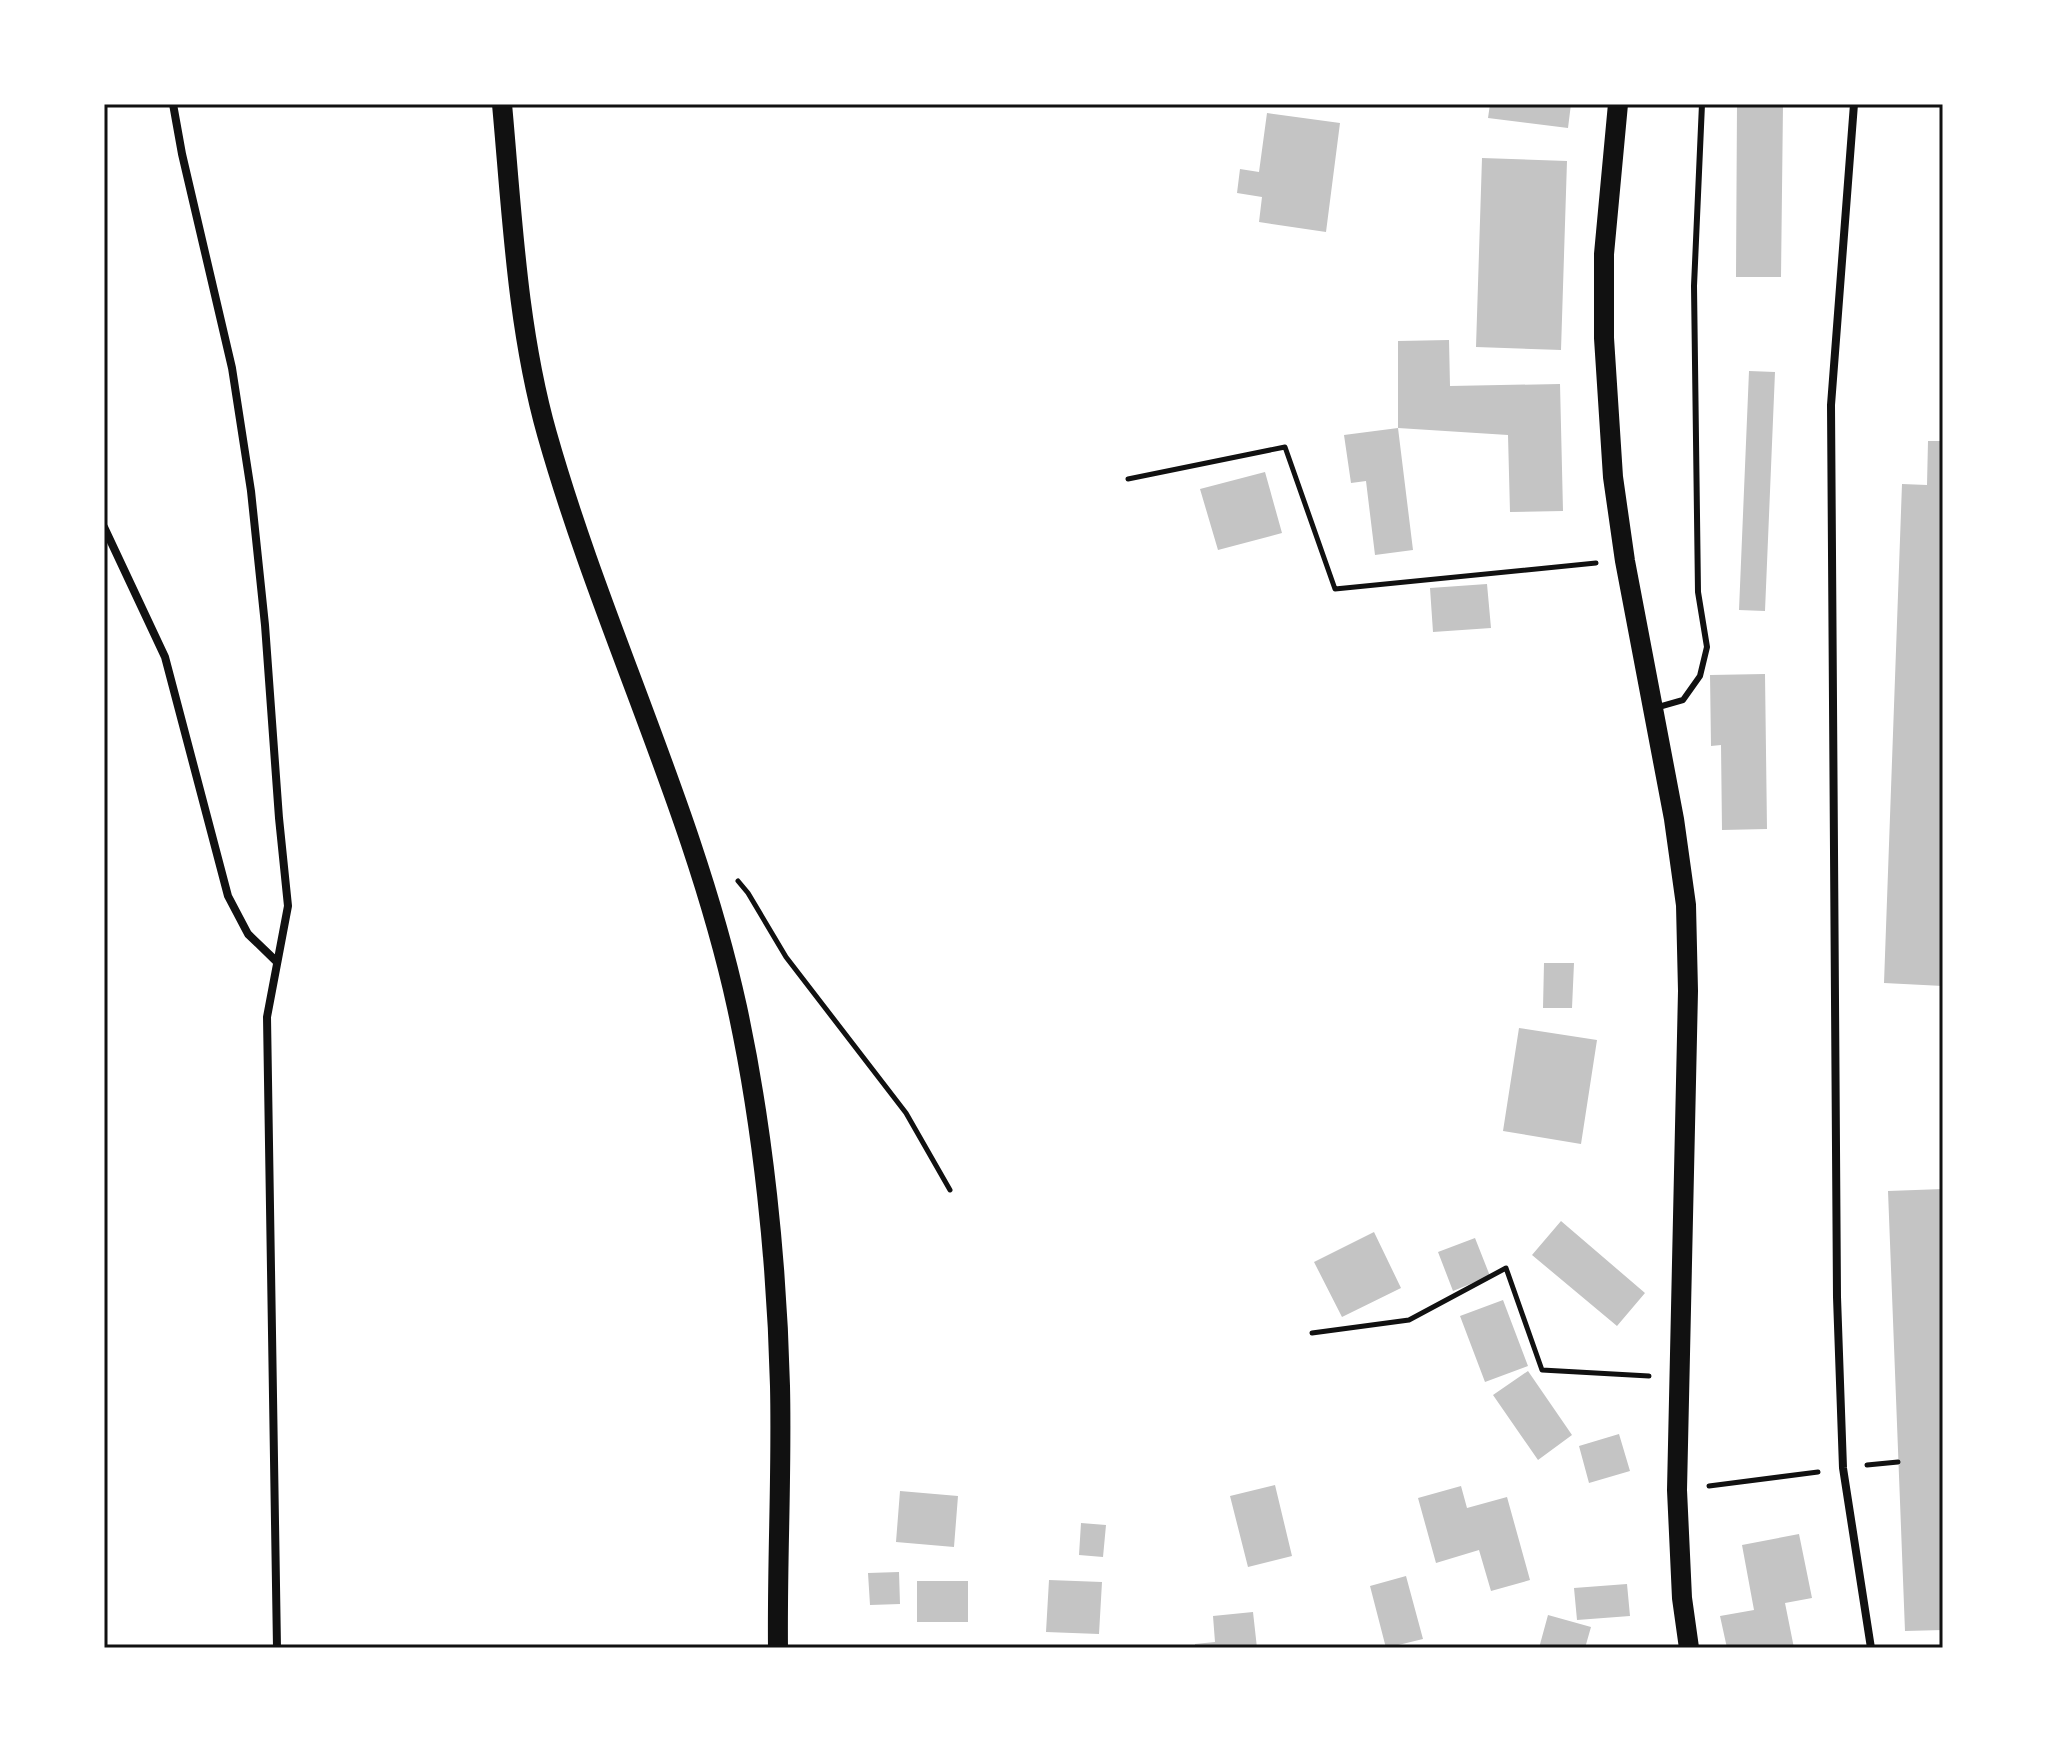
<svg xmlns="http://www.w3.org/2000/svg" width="2047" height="1752" viewBox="0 0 2047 1752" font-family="Lato,sans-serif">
	<rect width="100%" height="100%" fill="#fff"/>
	<!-- building -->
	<path fill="#c4c4c4" d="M1490,104H1571L1568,128L1488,118Z
		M1737,104H1783L1781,277H1736Z
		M1267,113L1340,123L1326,232L1259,222L1262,197L1237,193L1240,169L1259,172Z
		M1482,158L1567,161L1561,350L1476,347Z
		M1449,340L1450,386L1560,384L1563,511L1510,512L1508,435L1398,428L1413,550L1375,555L1366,481L1351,483L1344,435L1398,428V341Z
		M1749,371L1775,372L1765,611L1739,610Z
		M1928,441H1943V986L1884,983L1902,484L1927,485Z
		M1265,472L1282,533L1218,550L1200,489Z
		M1487,584L1491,628L1433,632L1430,588Z
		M1765,674L1767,829L1722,830L1721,745L1711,746L1710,675Z
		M1544,963H1574L1572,1008H1543Z
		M1519,1028L1597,1040L1581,1144L1503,1131Z
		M1943,1189V1630L1905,1631L1888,1191Z
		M1561,1221L1645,1293L1617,1326L1532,1255Z
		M1374,1232L1401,1288L1342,1317L1314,1262Z
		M1475,1238L1490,1276L1453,1291L1438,1252Z
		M1503,1300L1528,1366L1485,1382L1460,1316Z
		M1528,1371L1572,1435L1538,1460L1493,1395Z
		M1619,1434L1630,1471L1589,1483L1579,1446Z
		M1275,1485L1292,1556L1248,1567L1230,1496Z
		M1461,1486L1467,1508L1507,1497L1530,1580L1491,1591L1479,1550L1436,1563L1418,1498Z
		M900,1491L958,1496L954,1547L896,1542Z
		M1081,1523L1106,1525L1103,1557L1079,1555Z
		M1799,1534L1812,1598L1785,1603L1794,1648H1727L1720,1616L1754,1610L1742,1545Z
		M899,1572L900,1604L870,1605L868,1573Z
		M1406,1576L1423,1639L1386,1648L1370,1586Z
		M1049,1580L1102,1582L1099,1634L1046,1632Z
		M917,1581H968V1622H917Z
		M1627,1584L1630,1616L1577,1620L1574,1588Z
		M1253,1612L1257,1648H1195V1644L1215,1642L1213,1616Z
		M1548,1615L1591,1627L1585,1648H1539Z"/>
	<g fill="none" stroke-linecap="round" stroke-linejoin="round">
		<!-- path -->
		<path stroke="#111" stroke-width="5" d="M1128,479L1285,447L1335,589L1596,563
			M738,881L748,893L786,957L906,1113L950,1190
			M1312,1333L1409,1320L1506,1268L1542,1370L1649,1376
			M1867,1465L1898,1462
			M1709,1486L1818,1472"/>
		<!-- service -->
		<path stroke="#111" stroke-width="6" d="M1655,708L1683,700L1700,676L1707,647L1698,592L1694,286L1702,104"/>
		<!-- minor -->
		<path stroke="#111" stroke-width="8" d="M173,104L182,154L232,368L251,491L265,625L279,818L288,906L267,1017L277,1648
			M1854,104L1831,405L1837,1297L1843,1468L1871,1648
			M104,527L165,657L228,896L248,934L277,962"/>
		<!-- primary -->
		<path stroke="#111" stroke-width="20" d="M502,104C512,213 517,328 547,434C602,628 694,810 737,1007C763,1127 777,1263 780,1386C782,1473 777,1561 778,1648
			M1618,104L1604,254V338L1613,477L1625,561L1674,819L1686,905L1688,991L1677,1490L1682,1598L1689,1648"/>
	</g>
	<!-- border -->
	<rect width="2047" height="1752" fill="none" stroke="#ffffff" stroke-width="212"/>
	<rect x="106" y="106" width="1835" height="1540" fill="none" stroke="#111" stroke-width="3"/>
</svg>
